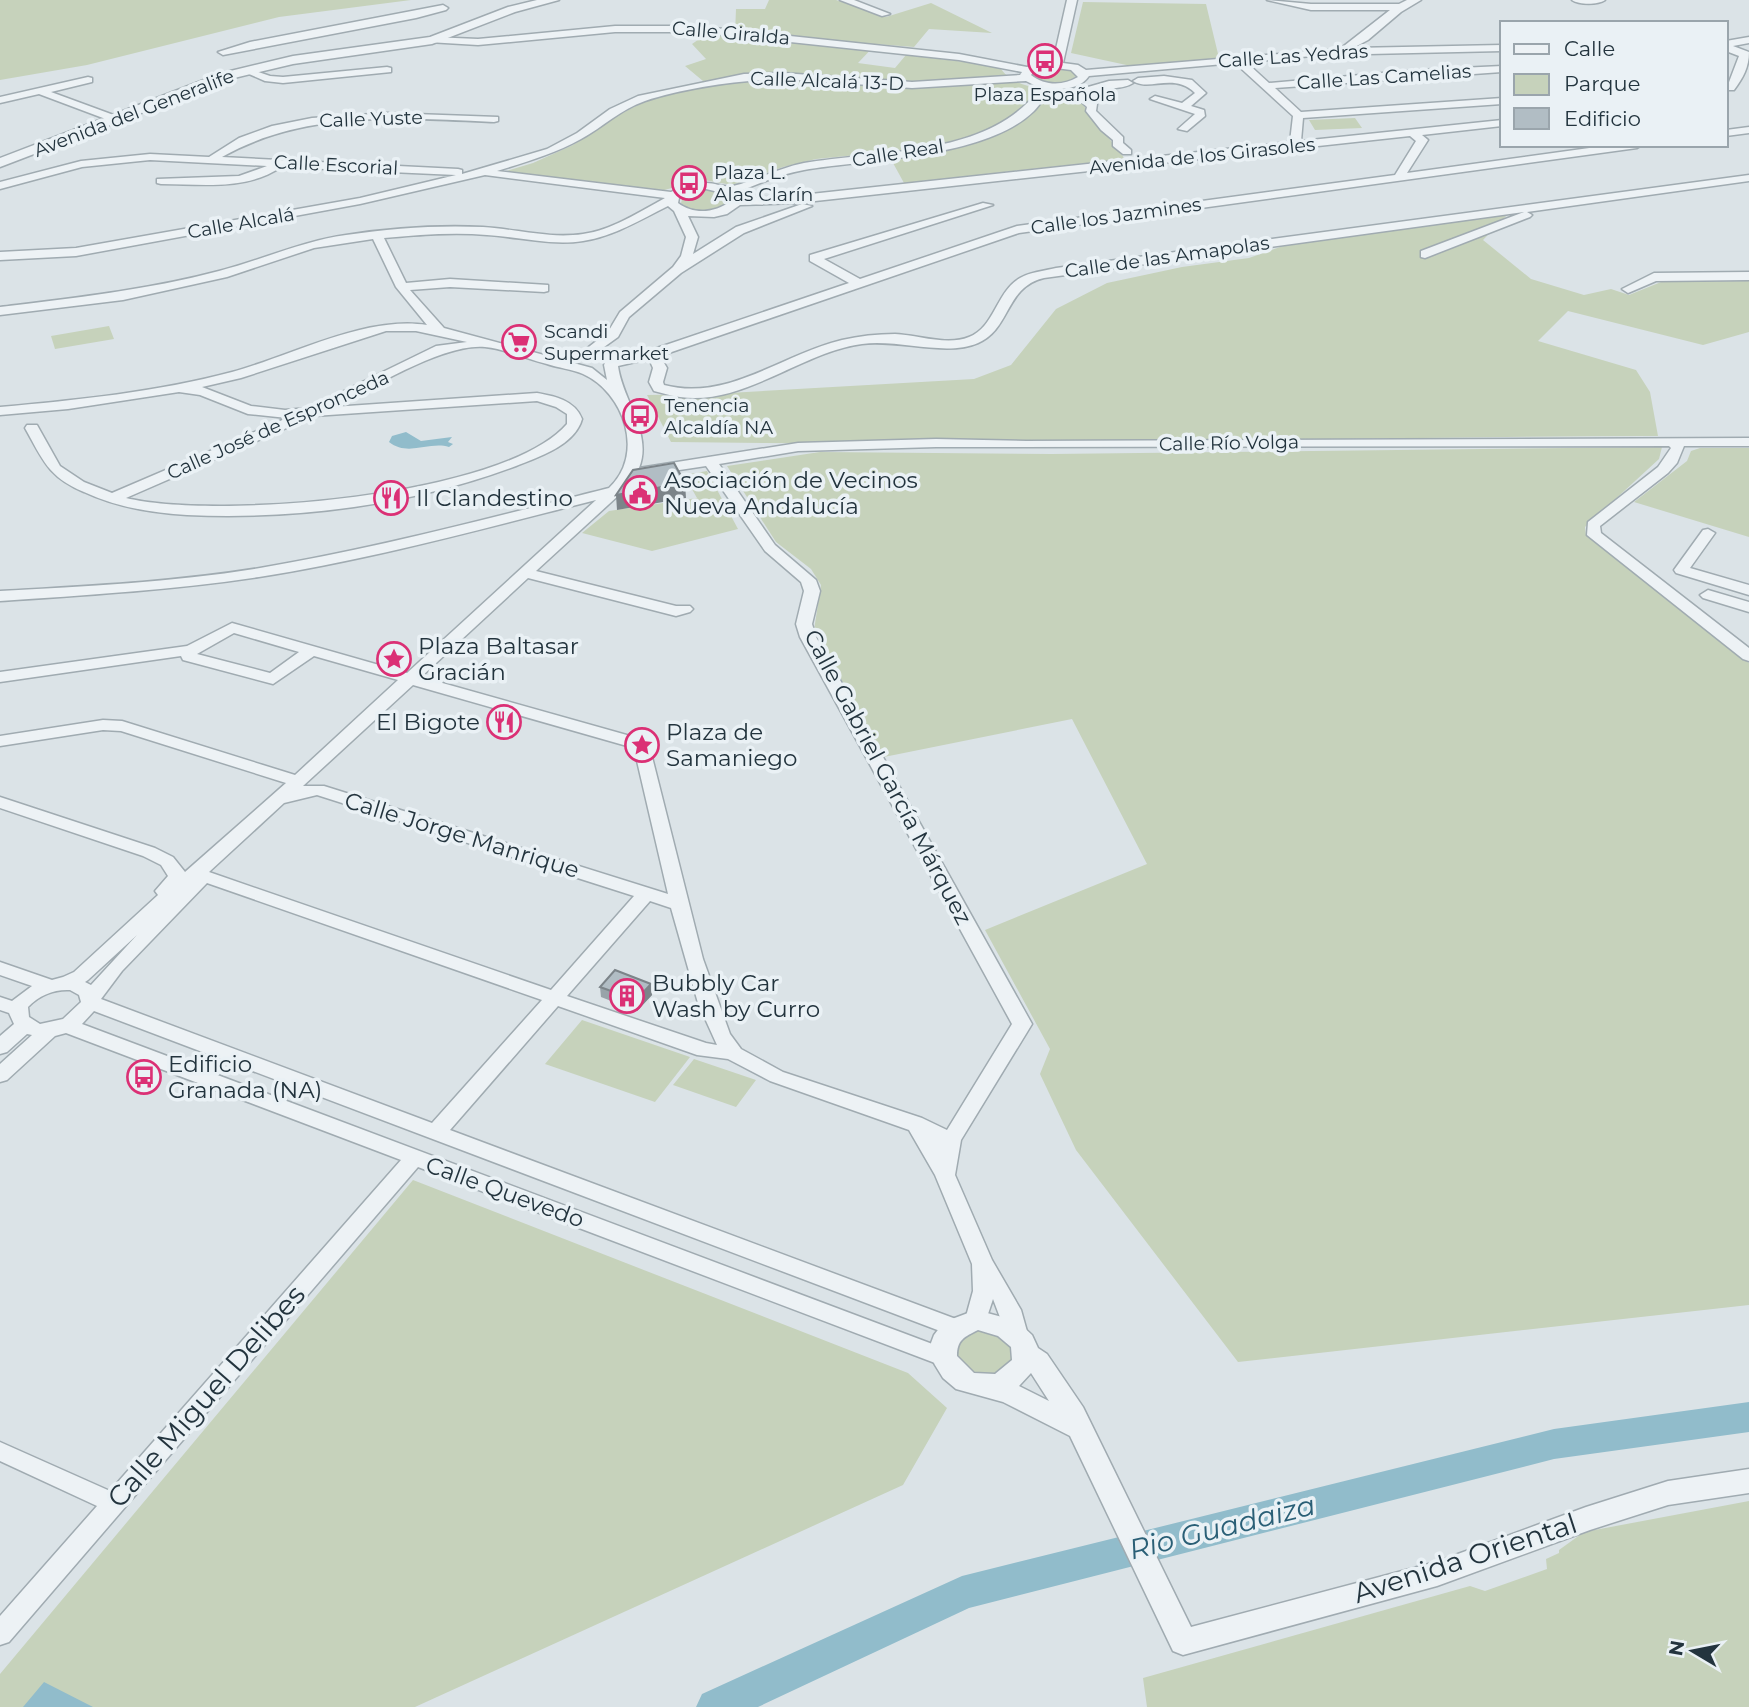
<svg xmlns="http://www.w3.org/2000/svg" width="1749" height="1707" viewBox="0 0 1749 1707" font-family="Montserrat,sans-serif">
	<rect width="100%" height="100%" fill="#dbe3e7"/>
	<!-- green -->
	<path fill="#c6d2bb" d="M0,0H411L279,17L87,65L0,80Z
		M769,0H836L886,17L931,3L992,33L929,29L914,47L876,44L858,63L895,68L906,55L999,66C1013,90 1047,89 1073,92L1125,159L904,183L887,152L816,159L783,167L732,185L704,180L664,190L503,172L533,163L573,145L613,118L649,99L709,86L685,66L706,59L692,44L708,33L735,34L736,9H765Z
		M1083,2L1206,4L1219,58L1131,66L1071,53Z
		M1054,67L1070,70L1076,76C1065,86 1048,84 1035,77L1036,72Z
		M1355,118L1362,128L1315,130L1309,120Z
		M704,190L723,193L730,199C720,214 694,214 681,203L683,196Z
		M1508,214L1483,240L1531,279L1584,295L1611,289L1629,295L1661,282L1749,281V332L1703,345L1568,311L1538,341L1636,370L1650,392L1658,436C1329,437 1000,447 671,442L647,395L711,394L974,379L1011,365L1056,309L1107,283L1182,267L1249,258L1283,246Z
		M109,326L114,339L55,349L51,336Z
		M1662,447L1659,459L1585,527L1586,535L1749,663V1305L1238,1362L1076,1150L1040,1074L1050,1049L985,930L1147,864L1072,719L884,757L814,630L821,585L811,569L776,542L727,466L820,452L1052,454Z
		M1700,448H1749V537L1634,502L1687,461L1691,451Z
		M707,471L738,529L652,551L582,533L609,511L697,498L684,475Z
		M582,1020L690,1057L655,1102L545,1064Z
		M694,1059L756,1080L736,1107L673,1085Z
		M413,1180L908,1373L947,1408L903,1485L415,1707H0V1674Z
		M978,1329H987L1010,1342C1018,1375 997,1374 971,1375L954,1357L962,1336Z
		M1749,1501V1707H1147L1143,1678L1470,1586L1485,1591L1547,1569L1546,1559L1559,1553V1550L1584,1532Z"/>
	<!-- water -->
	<path fill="#91bccb" d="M406,432L421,441L452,437L448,442L453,444L449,447C429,441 408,457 389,442L392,436Z
		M44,1682L93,1707H23Z"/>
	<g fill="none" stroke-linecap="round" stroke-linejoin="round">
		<!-- river -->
		<path fill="#91bccb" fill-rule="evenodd" d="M1749,1402V1432L1554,1459L969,1608L758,1707H696L702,1694L962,1576L1554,1429Z"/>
		<!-- minor casing -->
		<g stroke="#a0abb1" stroke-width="3">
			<path id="minor" d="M840,0H854L890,14L882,16Z
				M1067,0H1077L1063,63L1078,65L1086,70L1340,49L1390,10H1311L1267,0L1311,4H1399L1407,0H1421L1401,12L1368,40L1353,48L1502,45V51L1324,55L1246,62L1269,83L1417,70L1502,66V72L1275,88L1301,112L1502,98V104L1303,118L1301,141L1502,120V126L1422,135L1428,140L1407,173L1611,145H1642L1637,148L1019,233L660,356L667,368L663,382L664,385C728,402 782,354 842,340C859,336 877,334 895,334C918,335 947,346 969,337C995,327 996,292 1020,278C1030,272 1044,271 1056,268L1749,175V181L1527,212L1532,215L1530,217L1425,258L1421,257V251L1524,212L1044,278C1005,287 1011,329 978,343C946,357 899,339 862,344C801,352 744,406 680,397C672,396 663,393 654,391L649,382L653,368L649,359L618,366C622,399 653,434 639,468L798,443L936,439L1026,441L1749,438V446H1684L1677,463L1668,473L1600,526L1601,533L1749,648V661L1743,659L1587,535L1588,522L1658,467L1671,448L1669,446L936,447L798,451L719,464L775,545L816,580L820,591L812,624L816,637L1032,1024L961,1140L955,1175L992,1260L1021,1310L1028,1335L1025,1341L1017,1344L1009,1341L993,1299L984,1326L976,1329L968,1326L965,1320L973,1291L972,1264L935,1175L909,1130L770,1081L728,1059L697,1055L558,1006L450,1130L964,1322L967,1328L964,1334L956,1337L948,1334L94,1011L82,1024L951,1351L954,1357L951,1363L943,1366L935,1363L418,1167L9,1642L0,1645V1616L97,1506L0,1461V1442L110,1491L401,1160L66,1033L55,1036L7,1080L0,1082V1064L32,1035L27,1034L7,1052L0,1054V1036L14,1024L9,1013L0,1010V997L12,1001L32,986L0,975V962L52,980L63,977L74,972L158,895L155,891L168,876L161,865L143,856L0,808V797L155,848L173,857L185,872L286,783L121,731L103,730L0,746V736L103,720L122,721L295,775L398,680L314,656L273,684L183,660L181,656L0,682V672L187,646L232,623L407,673L596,500C485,528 373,559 259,577C173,590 87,595 0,601V591C87,586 174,582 260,568C378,548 494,517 609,488C645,455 625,393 583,374C572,369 558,368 547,364C527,359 505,349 485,347C444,343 372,388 333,407L537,393C554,396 575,400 582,419C575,445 539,457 516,466C413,505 297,520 187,515C152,513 116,507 84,492C48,477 43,460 25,428L27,425H37L60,466L84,482L112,493L287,418L248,414L200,395L179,392L68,409L0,415V407C77,400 157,392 232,372C291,356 366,315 427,325L396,287L373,239L314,248L227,277L123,300L0,315V307C74,298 147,290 219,271C262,260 302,241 346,235C391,228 438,225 483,227C517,229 549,239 583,234C612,230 639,212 665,198L485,175L360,204L76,256L0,260V252L76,248L360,198L456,175L281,167C246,191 201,184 161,184L157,183V179L239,176L267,166L150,160L82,167L0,189V182L81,161L150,154L209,157L239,138L272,126L312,118L387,113L498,117V121L494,122C402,118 305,110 222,157L458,169L462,170V174L547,149L577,133L610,109L638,96L744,74L782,73L912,82L1020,75L1022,72L959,60L696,32H615L478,45L428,42V38L432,37L478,39L615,26H696L959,54L1027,67L1053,62ZM1235,63L1293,116L1290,142L783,197L741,198L738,192C759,183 781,174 804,170C869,159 986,158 1034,111C1040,105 1045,96 1050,89C1064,90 1081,88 1089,76ZM1048,67L1071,70L1078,77C1063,86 1045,86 1031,75L1036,69ZM782,79L912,88L1026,81L1040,88C991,157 880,150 804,163C779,168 757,180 733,186C725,188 715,183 707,183C694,182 682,187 671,192L497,171C526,162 554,154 581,139C603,127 621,109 645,101C684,88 741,80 782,79ZM1410,136L1416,141L1395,175L1017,226L860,279L824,259L993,205L983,203L810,255V261L849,283L648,351L607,359L604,365L607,380L592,368L444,328L410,290L450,287L544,292L548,291V285L450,279L406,283L384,238C418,235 453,232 487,235C519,237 551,246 583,241C614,236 640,220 668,206L674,211L686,237L681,256L673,267L620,312L608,332L581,353V359L586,360L618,337L629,317L681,273L744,233L812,206L802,204L736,227L693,254L698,237L688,216L714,217L727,214L740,205L797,203ZM706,189L727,194L731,201C715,213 694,215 678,203L679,198L689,192ZM386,331H416L467,342L436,346L309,408L285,410L251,406L202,387L241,378ZM537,401L556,407L567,414V424C504,497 216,520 126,498L314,416ZM706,466L765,551L801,582L804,591L796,624L800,637L1012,1024L947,1130L922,1118L783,1072L741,1049L730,1034L703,959L648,741L421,677L528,578L676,616L690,612L693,609L690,606H676L536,571L620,494L633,477ZM234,633L299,652L270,673L197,654ZM413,685L634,748L668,894L324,786H303ZM317,795L634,896L551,990L209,872L284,803ZM207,883L542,1000L432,1123L101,999L122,971ZM650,901L671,908L698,1003L717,1045L706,1043L567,996ZM137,935L91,985L85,982L88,980ZM70,990L79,995L81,1002L63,1019L40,1024L29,1017L28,1007C39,995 55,989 70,990Z
				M1572,0H1605C1598,5 1579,5 1572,0Z
				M443,5L448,8L446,10L416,18L223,55L218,52L250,42Z
				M1749,37V43L1733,46L1749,52C1749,67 1743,78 1734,90H1726L1739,56L1726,51V41Z
				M387,67L391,68V72L283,83L265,81L242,71L247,68L270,76L283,77Z
				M1164,76L1192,80L1206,93L1191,106L1204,110L1205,116L1187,131L1178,129L1195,114L1150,99L1155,96L1182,103L1195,93C1173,72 1150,92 1133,81L1138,78Z
				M88,77L92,78V82L51,92L119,117V121H111L39,94L0,103V97Z
				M1109,81L1128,80L1133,83C1119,92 1102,84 1088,97L1097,104L1096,111L1123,137V143L1131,150V154H1123L1113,146V140L1101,130L1086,111L1087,107L1077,98L1088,87Z
				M1749,127V133L1726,136V130Z
				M1749,272V280L1656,281L1628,293L1622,289L1654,273Z
				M1708,529L1715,533L1690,568L1749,585V595L1676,573L1674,570L1703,530Z
				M1708,590L1749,602V612L1703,598L1700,595Z"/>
		</g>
		<!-- tertiary casing -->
		<g stroke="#a0abb1" stroke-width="3">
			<path id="tertiary" d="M537,0H559L515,12L432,44L293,64L230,79L0,167V158L222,73L293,56L430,37L508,7Z
				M976,1310L1017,1321L1032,1335L1038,1348L1047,1354L1083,1407L1191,1627L1436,1562L1586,1507L1668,1481L1749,1469V1493L1668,1505L1590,1530L1437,1586L1183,1655L1173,1651L1070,1436L1003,1402L956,1389L943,1378L935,1365L931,1357V1343L934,1335L944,1322ZM978,1330L998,1336L1011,1347L1012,1360L995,1374L974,1373L957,1356C957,1340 964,1337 978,1330ZM1031,1373L1049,1401L1019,1386Z"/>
		</g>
		<!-- minor -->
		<use href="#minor" fill="#edf2f5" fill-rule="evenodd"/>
		<!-- tertiary -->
		<use href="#tertiary" fill="#edf2f5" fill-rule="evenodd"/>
	</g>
	<!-- wall -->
	<path fill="#98a3a9" d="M651,984L652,995L637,1011L601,997L600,987Z"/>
	<!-- shaded-wall -->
	<path fill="#7c8489" d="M685,483L686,498L617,510L616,495Z
		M651,984L652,995L637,1011L636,1000Z"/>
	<!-- building -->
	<path fill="#b1bdc4" stroke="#7c8489" stroke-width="2" d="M674,463L685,483L616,495L633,470Z
		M615,970L651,984L636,1000L600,987Z"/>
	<!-- icons -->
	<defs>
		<g id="bus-ring" transform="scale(1.75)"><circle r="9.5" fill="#eaf1f5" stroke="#db3075" stroke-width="1.5"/><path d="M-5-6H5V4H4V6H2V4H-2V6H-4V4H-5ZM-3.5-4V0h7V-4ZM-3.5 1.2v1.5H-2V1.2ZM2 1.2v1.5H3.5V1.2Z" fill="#db3075"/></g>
		<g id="supermarket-ring" transform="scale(1.75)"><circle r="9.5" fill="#eaf1f5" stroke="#db3075" stroke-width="1.5"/><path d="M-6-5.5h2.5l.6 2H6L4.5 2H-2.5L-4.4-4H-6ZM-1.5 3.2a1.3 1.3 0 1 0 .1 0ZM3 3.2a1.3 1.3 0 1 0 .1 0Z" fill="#db3075"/></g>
		<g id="civic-ring" transform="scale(1.75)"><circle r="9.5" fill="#eaf1f5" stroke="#db3075" stroke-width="1.5"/><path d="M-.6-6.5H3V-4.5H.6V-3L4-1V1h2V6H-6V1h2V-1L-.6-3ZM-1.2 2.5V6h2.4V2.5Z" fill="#db3075"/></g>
		<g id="restaurant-ring" transform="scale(1.75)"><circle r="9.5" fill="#eaf1f5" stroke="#db3075" stroke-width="1.5"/><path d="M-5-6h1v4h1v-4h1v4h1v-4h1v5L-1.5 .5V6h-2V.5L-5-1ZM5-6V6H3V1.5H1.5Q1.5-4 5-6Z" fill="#db3075"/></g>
		<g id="sight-ring" transform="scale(1.75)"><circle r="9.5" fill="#eaf1f5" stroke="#db3075" stroke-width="1.5"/><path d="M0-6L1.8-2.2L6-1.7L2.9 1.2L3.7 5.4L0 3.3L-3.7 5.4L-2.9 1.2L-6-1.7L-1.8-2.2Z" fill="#db3075"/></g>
		<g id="building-ring" transform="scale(1.75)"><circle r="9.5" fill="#eaf1f5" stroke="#db3075" stroke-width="1.5"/><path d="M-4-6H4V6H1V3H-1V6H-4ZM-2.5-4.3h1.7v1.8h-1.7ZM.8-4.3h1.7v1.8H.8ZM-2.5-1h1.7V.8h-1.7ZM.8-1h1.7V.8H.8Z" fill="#db3075"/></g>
	</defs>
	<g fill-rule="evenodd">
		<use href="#bus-ring" x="1045" y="61"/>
		<use href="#bus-ring" x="689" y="183"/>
		<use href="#supermarket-ring" x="519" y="342"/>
		<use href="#bus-ring" x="640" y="416"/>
		<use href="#civic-ring" x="640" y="493"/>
		<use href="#restaurant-ring" x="391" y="498"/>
		<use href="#sight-ring" x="394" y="659"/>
		<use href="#restaurant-ring" x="504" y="722"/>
		<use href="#sight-ring" x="642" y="745"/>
		<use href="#building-ring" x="627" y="996"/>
		<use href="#bus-ring" x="144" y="1077"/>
	</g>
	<g text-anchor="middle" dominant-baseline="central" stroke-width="7" stroke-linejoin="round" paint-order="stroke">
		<!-- far-street labels -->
		<g font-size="19" fill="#23343e" stroke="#eaf1f5">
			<text transform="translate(731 33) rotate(5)">Calle Giralda</text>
			<text transform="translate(1293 56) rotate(-4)">Calle Las Yedras</text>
			<text transform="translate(1384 77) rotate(-4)">Calle Las Camelias</text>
			<text transform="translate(827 81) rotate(2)">Calle Alcalá 13-D</text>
			<text transform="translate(134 113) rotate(-21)">Avenida del Generalife</text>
			<text transform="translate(371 119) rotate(-2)">Calle Yuste</text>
			<text transform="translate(898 153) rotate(-9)">Calle Real</text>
			<text transform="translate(1202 156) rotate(-6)">Avenida de los Girasoles</text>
			<text transform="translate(336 165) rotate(3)">Calle Escorial</text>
			<text transform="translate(1116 216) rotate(-8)">Calle los Jazmines</text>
			<text transform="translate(241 223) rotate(-10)">Calle Alcalá</text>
			<text transform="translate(1167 257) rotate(-8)">Calle de las Amapolas</text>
			<text transform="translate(278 425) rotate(-24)">Calle José de Espronceda</text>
			<text transform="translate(1229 443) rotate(-1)">Calle Río Volga</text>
		</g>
		<!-- far-poi labels -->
		<g font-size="19" fill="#23343e" stroke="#eaf1f5" text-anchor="start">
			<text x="1045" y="94" text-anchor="middle">Plaza Española</text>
			<text x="714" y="172">Plaza L.<tspan x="714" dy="22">Alas Clarín</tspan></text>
			<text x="544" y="331">Scandi<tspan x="544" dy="22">Supermarket</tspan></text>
			<text x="664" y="405">Tenencia<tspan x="664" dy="22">Alcaldía NA</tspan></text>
		</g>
		<!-- poi labels -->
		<g font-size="23" fill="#23343e" stroke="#eaf1f5" text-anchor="start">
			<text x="664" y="480">Asociación de Vecinos<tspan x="664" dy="26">Nueva Andalucía</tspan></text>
			<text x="416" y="498">Il Clandestino</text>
			<text x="418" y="646">Plaza Baltasar<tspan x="418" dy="26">Gracián</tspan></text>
			<text x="480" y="722" text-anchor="end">El Bigote</text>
			<text x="666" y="732">Plaza de<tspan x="666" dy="26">Samaniego</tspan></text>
			<text x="652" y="983">Bubbly Car<tspan x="652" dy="26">Wash by Curro</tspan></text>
			<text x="168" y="1064">Edificio<tspan x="168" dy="26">Granada (NA)</tspan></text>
		</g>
		<!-- street labels -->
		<g font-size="23" fill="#23343e" stroke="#eaf1f5">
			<text transform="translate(888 777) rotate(62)">Calle Gabriel García Márquez</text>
			<text transform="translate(462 835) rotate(17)">Calle Jorge Manrique</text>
			<text transform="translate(505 1192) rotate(20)">Calle Quevedo</text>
		</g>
		<!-- near-street labels -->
		<g font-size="28" fill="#23343e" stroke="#eaf1f5">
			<text transform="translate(206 1396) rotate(-49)">Calle Miguel Delibes</text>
			<text transform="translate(1465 1558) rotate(-18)">Avenida Oriental</text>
		</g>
		<!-- near-water labels -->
		<g font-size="28" font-style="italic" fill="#2a5f76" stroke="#eaf1f5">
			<text transform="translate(1222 1527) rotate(-14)">Rio Guadaiza</text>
		</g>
	</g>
	<!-- legend -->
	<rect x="1500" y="21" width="228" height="126" fill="#eaf1f5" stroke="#9aa5ac" stroke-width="2"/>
	<rect x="1514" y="44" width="35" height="10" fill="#edf2f5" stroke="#9aa5ac" stroke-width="2"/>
	<text x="1564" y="56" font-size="21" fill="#23343e">Calle</text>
	<rect x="1514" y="74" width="35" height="21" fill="#c6d2bb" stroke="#9aa5ac" stroke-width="2"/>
	<text x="1564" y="91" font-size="21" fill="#23343e">Parque</text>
	<rect x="1514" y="108" width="35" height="21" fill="#b1bdc4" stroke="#9aa5ac" stroke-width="2"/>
	<text x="1564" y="126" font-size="21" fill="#23343e">Edificio</text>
	<!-- north arrow -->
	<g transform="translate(1693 1651) rotate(280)" stroke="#eaf1f5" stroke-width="5" paint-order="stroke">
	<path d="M0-5L12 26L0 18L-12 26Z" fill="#23343e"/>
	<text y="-10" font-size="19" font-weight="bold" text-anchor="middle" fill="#23343e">N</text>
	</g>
</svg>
